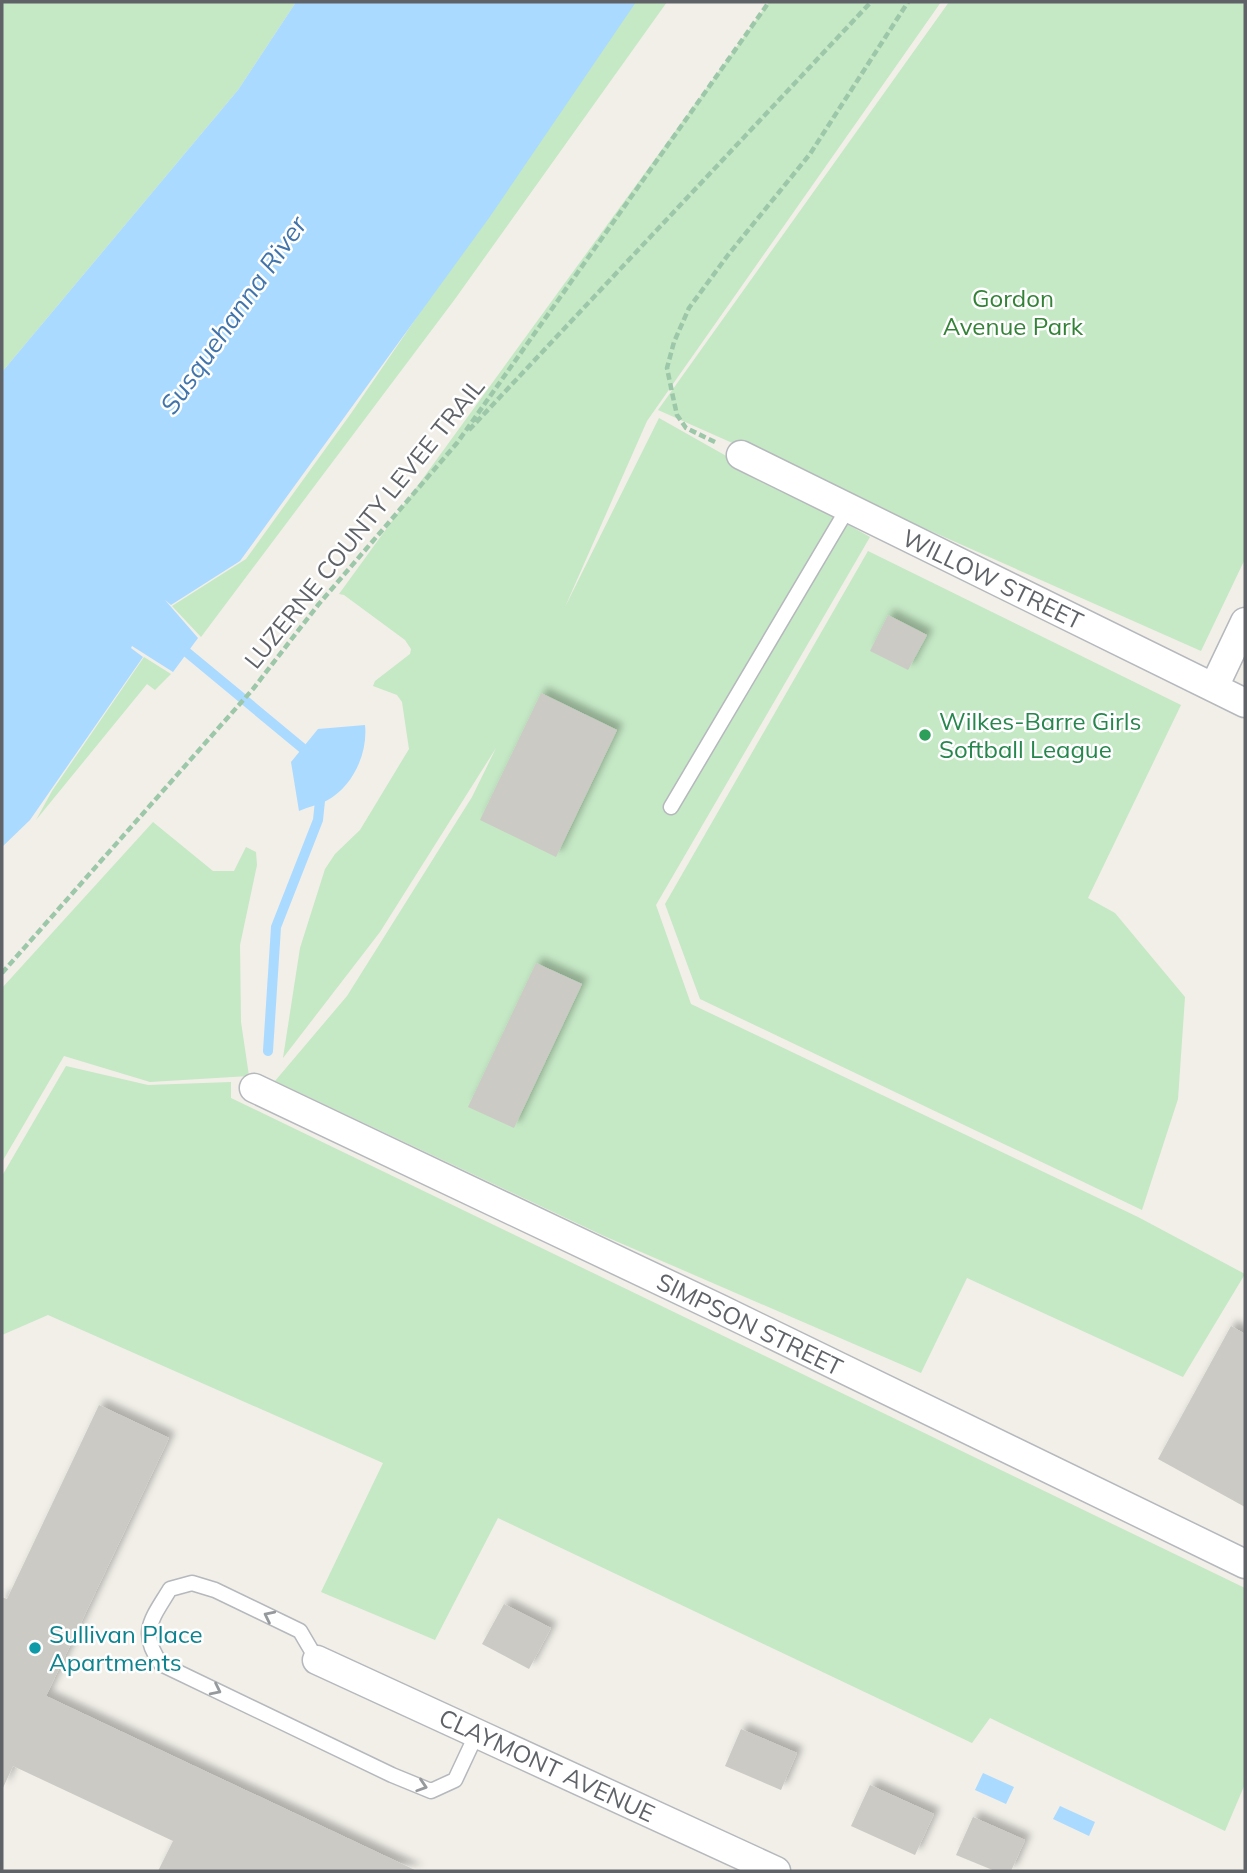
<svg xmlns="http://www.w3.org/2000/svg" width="1247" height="1873" viewBox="0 0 1247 1873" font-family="Mulish,sans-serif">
	<defs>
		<filter id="shadow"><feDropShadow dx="6" dy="-6" stdDeviation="3.5" flood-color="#0004"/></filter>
	</defs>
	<rect width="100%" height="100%" fill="#f1efe8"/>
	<!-- green -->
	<path fill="#c5e8c5" d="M2,2H296L238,90L2,372Z
		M632,2H667L455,299L201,637L172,606L246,559L352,412Z
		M769,2H941L647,421L565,607L659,418L870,537L656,905L691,1004L1138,1217L1245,1274L1183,1377L967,1278L921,1373L604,1236L275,1081L347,996L472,797L496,748L380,932L283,1058L300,948L325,869L335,854L360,830L409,749L402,702L397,695L373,686L375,681L410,654L411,649L405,640L344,595L339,594Z
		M949,2H1245V559L1201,651L658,410Z
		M868,551L1181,705L1088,898L1115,913L1185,997L1178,1099L1142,1210L700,999L665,904Z
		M144,657L171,674L155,690L147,684L36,820L52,791Z
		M153,822L213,871H234L246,847L256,852L257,865L240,945L241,1022L249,1076L150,1082L64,1056L2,1162V988Z
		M66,1066L148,1085L231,1082V1098L1245,1588V1784L1225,1831L990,1718L972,1743L498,1518L435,1640L321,1592L383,1463L48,1315L2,1335V1176Z"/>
	<!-- water -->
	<path fill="#aadaff" d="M296,2H636L489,218L240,561L171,605L165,600L198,638L173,672L132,646L131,648L143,657L30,820L2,847V372L238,90Z
		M365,725C368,753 353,787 326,801C318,805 308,807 299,811L291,762L318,729Z
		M983,1773L1014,1787L1006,1804L975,1790Z
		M1060,1806L1095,1822L1089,1836L1053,1819Z"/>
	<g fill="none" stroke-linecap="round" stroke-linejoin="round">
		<!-- stream -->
		<path stroke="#aadaff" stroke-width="10" d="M178,645L312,756
			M268,1051L276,927L318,820L321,791"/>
	</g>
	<!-- building -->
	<path fill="#cccac5" filter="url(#shadow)" d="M888,615L927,635L908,670L870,651Z
		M541,693L617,730L556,857L480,820Z
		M536,963L582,984L514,1128L468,1107Z
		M1231,1326L1245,1334V1507L1158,1459Z
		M99,1405L169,1438L46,1696L417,1871H158L173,1841L13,1766L2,1790V1597L7,1599Z
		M504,1604L551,1628L529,1669L482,1644Z
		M741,1729L797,1753L781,1790L725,1766Z
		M870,1785L934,1814L915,1855L851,1826Z
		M973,1817L1025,1840L1011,1871H995L956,1855Z"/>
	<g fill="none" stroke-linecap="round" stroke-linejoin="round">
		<!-- lane casing -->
		<g stroke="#b5b8bc" stroke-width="17">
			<path id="lane" d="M671,807L848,508
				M317,1660L300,1631L215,1590L192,1583L170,1589C152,1619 138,1632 161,1664L392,1775L431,1791L455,1780L477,1733"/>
		</g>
		<!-- street casing -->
		<g stroke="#b5b8bc" stroke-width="31">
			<path id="street" d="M741,455L1245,703
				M1214,687L1245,622
				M254,1088L720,1309L1245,1564
				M317,1660L776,1871"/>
		</g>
		<!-- path -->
		<path stroke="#9cc7a9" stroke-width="4.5" stroke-dasharray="7 3.5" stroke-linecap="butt" d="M469,430L871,2
			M715,442L686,428L677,415L673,397L667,368L674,342L689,308L728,255L810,154L908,2
			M2,973L253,689L318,605L457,443L769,2"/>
		<!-- lane -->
		<use href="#lane" stroke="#fff" stroke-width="14"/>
		<!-- street -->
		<use href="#street" stroke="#fff" stroke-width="28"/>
	</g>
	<!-- one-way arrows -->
	<defs><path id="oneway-chevron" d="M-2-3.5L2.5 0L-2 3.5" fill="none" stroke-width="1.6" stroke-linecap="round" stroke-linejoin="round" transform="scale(1.75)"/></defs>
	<g stroke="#979a9d">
		<use href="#oneway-chevron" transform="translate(269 1616) rotate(-154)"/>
		<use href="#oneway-chevron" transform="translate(216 1690) rotate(26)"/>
		<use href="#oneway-chevron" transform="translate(422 1786) rotate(18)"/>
	</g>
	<!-- markers -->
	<circle fill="#2e9e5b" stroke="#fff" stroke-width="2.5" cx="925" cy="735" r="7"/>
	<circle fill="#0f9aa8" stroke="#fff" stroke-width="2.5" cx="35" cy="1648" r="7"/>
	<g text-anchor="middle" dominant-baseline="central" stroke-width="5" stroke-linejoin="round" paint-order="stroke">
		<!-- park labels -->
		<g font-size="24" fill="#348238" stroke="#fff">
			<text x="1013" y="298">Gordon<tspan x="1013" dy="28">Avenue Park</tspan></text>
		</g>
		<!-- street labels -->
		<g font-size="24" fill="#5f6368" stroke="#fff">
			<text transform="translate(364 523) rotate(-51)">LUZERNE COUNTY LEVEE TRAIL</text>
			<text transform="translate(993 579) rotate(26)">WILLOW STREET</text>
			<text transform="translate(750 1324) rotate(26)">SIMPSON STREET</text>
			<text transform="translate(547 1765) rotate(25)">CLAYMONT AVENUE</text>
		</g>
		<!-- leisure labels -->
		<g font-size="24" fill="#27864d" stroke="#fff" text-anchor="start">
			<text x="939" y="721">Wilkes-Barre Girls<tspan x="939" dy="28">Softball League</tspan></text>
		</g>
		<!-- culture labels -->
		<g font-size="24" fill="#0d838f" stroke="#fff" text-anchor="start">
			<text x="49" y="1634">Sullivan Place<tspan x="49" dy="28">Apartments</tspan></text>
		</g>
		<!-- water labels -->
		<g font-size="26" font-style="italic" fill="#4174aa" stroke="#fff">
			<text transform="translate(233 315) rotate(-55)">Susquehanna River</text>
		</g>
	</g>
	<!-- border -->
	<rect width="1247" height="1873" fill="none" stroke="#5f6368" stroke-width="7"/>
</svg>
